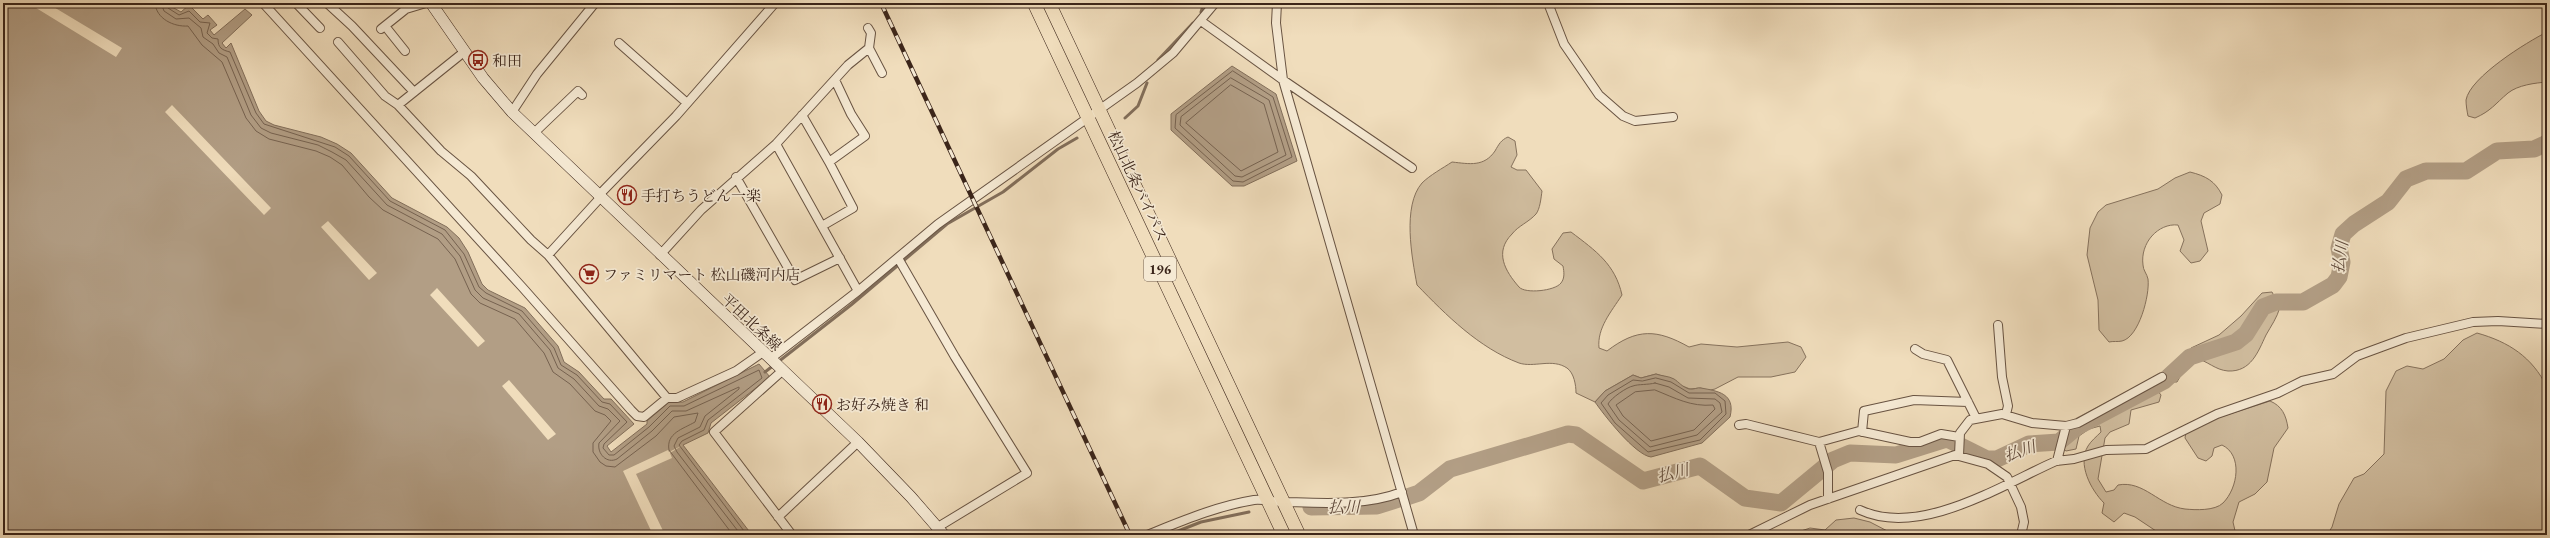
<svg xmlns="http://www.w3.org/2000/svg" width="2550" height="538" viewBox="0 0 2550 538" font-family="'EB Garamond','Noto Serif JP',serif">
	<rect width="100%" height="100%" fill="#f0ddbc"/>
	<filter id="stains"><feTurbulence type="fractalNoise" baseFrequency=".005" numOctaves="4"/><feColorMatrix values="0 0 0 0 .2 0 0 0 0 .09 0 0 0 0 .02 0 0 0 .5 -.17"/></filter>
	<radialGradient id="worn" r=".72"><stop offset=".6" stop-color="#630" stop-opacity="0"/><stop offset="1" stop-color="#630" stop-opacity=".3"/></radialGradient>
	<!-- green -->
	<path fill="#d1bea0" stroke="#86725d" d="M2547,32V82C2535,83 2518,85 2508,93C2495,104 2491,111 2475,118L2468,116C2467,111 2466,105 2466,100C2470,77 2527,42 2547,32Z
		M1508,137L1515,141L1517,155L1511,167L1517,170H1526L1542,191C1541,198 1540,209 1536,214C1529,222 1518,226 1512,234C1494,252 1505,271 1519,287C1525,294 1555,291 1561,283C1565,278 1564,272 1563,266L1554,259L1552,249L1563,233L1571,232C1596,251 1615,264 1622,295C1611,312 1597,328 1599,348L1607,351C1637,328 1657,329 1689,347L1701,344L1737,347L1788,342L1801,347L1806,357L1795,372L1771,377H1738L1715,389L1706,391L1701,388L1690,389L1680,385L1673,379L1656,374L1641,378L1633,375L1605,391L1595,402L1576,393C1576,385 1574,373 1567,368C1552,358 1534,368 1519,363C1479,348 1446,315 1417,285C1412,258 1402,206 1422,183C1430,175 1443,168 1452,162C1470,164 1484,167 1495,151C1499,144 1501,140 1508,137Z
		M2190,172C2206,176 2215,181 2222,195L2220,204L2204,213L2201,221L2208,251L2200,261L2191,263L2180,251L2184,240L2178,225C2158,223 2140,243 2143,265C2143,270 2147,274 2148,279C2150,295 2139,337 2122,341C2118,342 2113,341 2109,342L2099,330L2098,300L2087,255L2090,228L2098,212L2106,205L2158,189L2175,178Z
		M2272,292L2280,307C2277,318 2271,326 2266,335C2258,352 2251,372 2228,371C2215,370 2208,361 2195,358L2189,361L2177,382H2171L2170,378L2178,373L2183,358L2191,348L2219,335L2241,316L2262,293Z
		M2477,333C2509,342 2532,357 2547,387V535H2327L2332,527L2339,504L2354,478L2364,474L2384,454L2386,391L2396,371L2407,366L2423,369L2444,359L2463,340Z
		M2157,390L2161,395L2159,402L2131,410L2129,424L2110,432L2105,438L2098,479L2106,492L2114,490L2118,485C2144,480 2159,506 2185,509C2195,510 2215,511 2223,503C2238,488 2243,455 2222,445L2214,448L2212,456L2206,461L2198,458L2185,438L2186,432L2211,420L2270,401C2282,406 2286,415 2288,428L2274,448L2267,482L2255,494L2239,502L2233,522L2236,535H2162L2135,517L2124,513L2114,522L2102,513L2104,503C2091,490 2077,464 2088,446C2091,441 2097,436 2101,432L2100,426L2089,429L2079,436L2076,449L2066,451L2062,448C2076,427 2133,402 2157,390Z
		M1854,518L1870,522L1895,535H1789L1810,528L1825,530L1836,520Z"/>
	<!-- water -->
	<path fill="#b29e85" stroke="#826e5a" d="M3,3H165L181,12L189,5L203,19L208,15L217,25L210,30L214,35L245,9L252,15L222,43L226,48L231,43L259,111L266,121L274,125L321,137L337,144L351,153L392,198L447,227L459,238L468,252L482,284L488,290L525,308L558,346L564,362L579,372L604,399H611L634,424L607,446L611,452L647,424V421L669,402H683L759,364L770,377L711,423L708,433L683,445L752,535H3Z
		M1232,66L1276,94L1297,161L1244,186H1232L1171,130V114Z
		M1656,374C1661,376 1669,376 1674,379C1679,382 1682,387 1689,389C1693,390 1698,387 1701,388C1717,391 1736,393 1730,417L1702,443L1651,457C1635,455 1604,415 1595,402L1605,391L1633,375L1641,378Z"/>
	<!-- pier -->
	<path fill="#f0ddbc" d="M28,3H47L122,48L116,57Z
		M172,105L271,208L264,215L165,112Z
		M328,221L377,273L369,280L321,227Z
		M437,288L485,341L478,347L430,295Z
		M509,380L556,434L548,440L502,386Z
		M683,445L670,453L672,458L636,474L665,535H653L623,471L668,450L669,452Z"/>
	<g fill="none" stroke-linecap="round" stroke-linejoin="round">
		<!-- shore -->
		<path stroke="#766250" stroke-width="1" d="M155,3C156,19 174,27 188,26L202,45L222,62L246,118L256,131L269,139L316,151L330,157L342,165L369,197L383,210L438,239L455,259L471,294L480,303L515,319L544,353L553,372L570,384L595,411L605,415L611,421L593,443V452L600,462L606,466L615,467L656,436L674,417L698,413L695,422C683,429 666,433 669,450L733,535
			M161,3L164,11L176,19L189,18L201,28L203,37L213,44L219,53L227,57L251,115L261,128L271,133L318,145L332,152L346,160L387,205L442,234L460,256L475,290L483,298L519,314L550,350L558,368L574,379L599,406L608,409L620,421L599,443C597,454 607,464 617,459L652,431L672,411H686L739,387V389L705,416L700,427L678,438L674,446L677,452L741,535
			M167,3L168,8L179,15L189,11L200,22L210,23L207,33L212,38L218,39C218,48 222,50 230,52L256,113L264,124L335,147L349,156L390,201L445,230L464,254L479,287L486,293L522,311L554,348L561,365L577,375L602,402L610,404L627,422L604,444L603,448L609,455H614L649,427L670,406H684L759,370L762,378L708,420L704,430L682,441L679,445L747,535
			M1233,71L1273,97L1292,157L1243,182L1233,181L1175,128L1176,115Z
			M1231,78L1269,100L1286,155L1242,177L1235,176L1180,125L1181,117Z
			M1231,85L1264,104L1278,152L1241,171L1186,123Z
			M1656,378L1671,382L1689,393H1715L1725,401L1726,414L1700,440L1648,452L1615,423L1601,403L1608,395L1633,380L1642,381Z
			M1655,383L1669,387L1688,398L1715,399L1720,403L1722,412L1697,435L1650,447L1619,420L1608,404C1611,398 1627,387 1633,386C1638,384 1648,385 1655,383Z
			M1655,390C1675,398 1691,407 1713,405L1715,409L1694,430L1651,441L1623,416L1616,405L1635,392Z"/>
		<!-- stream -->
		<path stroke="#826e5a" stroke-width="3" d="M1201,12L1204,3
			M1158,60L1193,23
			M1125,118L1138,106L1147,83
			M778,362L851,305L947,224L1003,192L1058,149L1077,138
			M765,372L774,365
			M1168,535L1201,522L1249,512"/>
		<!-- river -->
		<path stroke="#b29e85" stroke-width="17" d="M1407,497L1419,493L1450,469L1568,434L1576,435L1643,481L1700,466L1745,498L1781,503L1833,460L1850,453L1896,455L1947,439L1987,459H1997L2029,444L2059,442L2077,427L2164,381L2190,357L2236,342L2246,334L2263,307L2276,302H2303L2333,285L2339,277L2342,262L2339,248L2343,234L2354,224L2388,202L2406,179L2426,171H2466L2497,151L2534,149L2547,143
			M1311,507L1377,506L1399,499"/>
		<!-- minor casing -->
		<g stroke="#685342" stroke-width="10">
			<path id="minor" d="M263,3L523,288L631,410L637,416L644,417L667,398
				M296,3L320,28
				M327,3L352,26L414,92
				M1277,3L1276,23L1283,80L1414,535
				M1548,3L1564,44L1599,95L1623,116L1635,121L1673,117
				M1201,21L1283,80L1412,168
				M385,26L405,51
				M868,28L871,33L869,48L882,73
				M381,29L406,9L426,3
				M338,42L385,96L398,105L441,151L471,176L531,240L548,255L667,398H677L736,371L763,352
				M619,43L687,103
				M398,105L464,52
				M512,112L537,74L595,3
				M802,115L829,162L865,136L851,114L835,80
				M534,133L578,91L582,95
				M776,144L858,291
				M736,177L795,280L840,258
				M598,196L676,116L775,3
				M822,226L853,208L829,162
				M548,255L600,198
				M660,255L701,210L776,144L848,65L869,48
				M898,258L955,357L1027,473L938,527
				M1998,325L2002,377L2008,406L2006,414
				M1915,349L1923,354L1947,360L1976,418
				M770,359L858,291L938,224L1137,83L1173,53L1215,3
				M782,371L714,432L792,535
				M1739,425L1746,424L1819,442L1859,431L1910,442H1920L1941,434L1959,437
				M1862,432L1864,411L1914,400L1968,402
				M1819,442L1828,472V499
				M1959,455L1960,433L1970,420L2002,414L2032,423L2066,426L2078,423L2162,377
				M2057,461L2066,426
				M1860,510C1920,538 2002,485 2056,461L2074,459L2106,450L2146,449L2217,414L2278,393L2302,381L2333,374L2357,356L2406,338L2473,322L2498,321L2547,324
				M778,517L858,442
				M1147,535C1182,521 1217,506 1254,500C1264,499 1275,502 1285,502C1323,503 1366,506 1402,492
				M1749,535L1810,505L1955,455L1988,464L2007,477L2021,507L2024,522L2021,535"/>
		</g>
		<!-- secondary casing -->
		<g stroke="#3b251a" stroke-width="12">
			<path id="secondary" d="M431,3L483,78L512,112L858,442L911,497L944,535"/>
		</g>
		<!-- trunk casing -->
		<g stroke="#3b251a" stroke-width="14">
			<path id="trunk" d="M1034,3L1284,535
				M1049,3L1299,535"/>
		</g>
		<!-- minor -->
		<use href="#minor" stroke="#f5e9d3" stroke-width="8"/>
		<!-- secondary -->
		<use href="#secondary" stroke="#f5e9d3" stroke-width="11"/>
		<!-- trunk -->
		<use href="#trunk" stroke="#f0ddbc" stroke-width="13"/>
		<!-- rail casing -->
		<g stroke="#3b251a" stroke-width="4.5">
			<path id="rail" d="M881,3L1130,535"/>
		</g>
		<!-- rail -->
		<use href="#rail" stroke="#f5e9d3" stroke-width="3" stroke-dasharray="9" stroke-linecap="butt"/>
	</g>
	<!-- icons -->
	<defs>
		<g id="bus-ring" transform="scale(1)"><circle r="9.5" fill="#f5e9d3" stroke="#8f2418" stroke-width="1.5"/><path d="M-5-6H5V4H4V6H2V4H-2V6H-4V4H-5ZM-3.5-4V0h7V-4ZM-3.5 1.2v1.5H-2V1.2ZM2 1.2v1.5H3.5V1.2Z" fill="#8f2418"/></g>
		<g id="restaurant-ring" transform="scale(1)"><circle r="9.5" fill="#f5e9d3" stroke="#8f2418" stroke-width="1.5"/><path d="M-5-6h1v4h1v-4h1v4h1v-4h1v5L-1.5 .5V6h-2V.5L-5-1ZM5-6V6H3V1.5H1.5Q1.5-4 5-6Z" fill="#8f2418"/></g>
		<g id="supermarket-ring" transform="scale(1)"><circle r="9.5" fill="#f5e9d3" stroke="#8f2418" stroke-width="1.5"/><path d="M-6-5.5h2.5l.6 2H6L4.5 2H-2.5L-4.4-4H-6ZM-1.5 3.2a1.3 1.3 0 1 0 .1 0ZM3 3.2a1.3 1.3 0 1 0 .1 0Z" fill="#8f2418"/></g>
	</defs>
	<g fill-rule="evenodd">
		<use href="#bus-ring" x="478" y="60"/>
		<use href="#restaurant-ring" x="627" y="195"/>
		<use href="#supermarket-ring" x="589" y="274"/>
		<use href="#restaurant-ring" x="822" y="404"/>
	</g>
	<g text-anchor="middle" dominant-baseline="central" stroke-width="3.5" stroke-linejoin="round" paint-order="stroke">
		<!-- shield labels -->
		<rect fill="#f5e9d3" stroke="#736052" stroke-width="1" x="1144" y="257" width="32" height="24" rx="3"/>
		<g font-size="14" font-weight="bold" fill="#3b251a">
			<text x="1160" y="269">196</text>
		</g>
		<!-- poi labels -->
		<g font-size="15" fill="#3b251a" stroke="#f5e9d3" text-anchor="start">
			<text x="492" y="60">和田</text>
			<text x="641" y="195">手打ちうどん一楽</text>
			<text x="603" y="274">ファミリマート 松山磯河内店</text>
			<text x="836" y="404">お好み焼き 和</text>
		</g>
		<!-- street labels -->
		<g font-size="15" fill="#3b251a" stroke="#f5e9d3">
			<text transform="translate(1138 186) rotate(65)">松山北条バイパス</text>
			<text transform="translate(752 322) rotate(43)">平田北条線</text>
		</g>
		<!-- water labels -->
		<g font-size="16" font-style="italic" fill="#5f493a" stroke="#f5e9d3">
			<text transform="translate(2340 257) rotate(-82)">払川</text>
			<text transform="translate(2020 451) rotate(-19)">払川</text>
			<text transform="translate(1673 473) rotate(-14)">払川</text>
			<text transform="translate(1344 507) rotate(-1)">払川</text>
		</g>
	</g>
	<!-- margin -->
	<rect width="2550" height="538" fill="none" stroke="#f0ddbc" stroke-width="16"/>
	<rect x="4" y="4" width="2542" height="530" fill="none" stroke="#3b251a" stroke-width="2"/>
	<rect x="8" y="8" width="2534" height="522" fill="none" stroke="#3b251a"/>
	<rect width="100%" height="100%" filter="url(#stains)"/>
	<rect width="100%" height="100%" fill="url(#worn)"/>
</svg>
